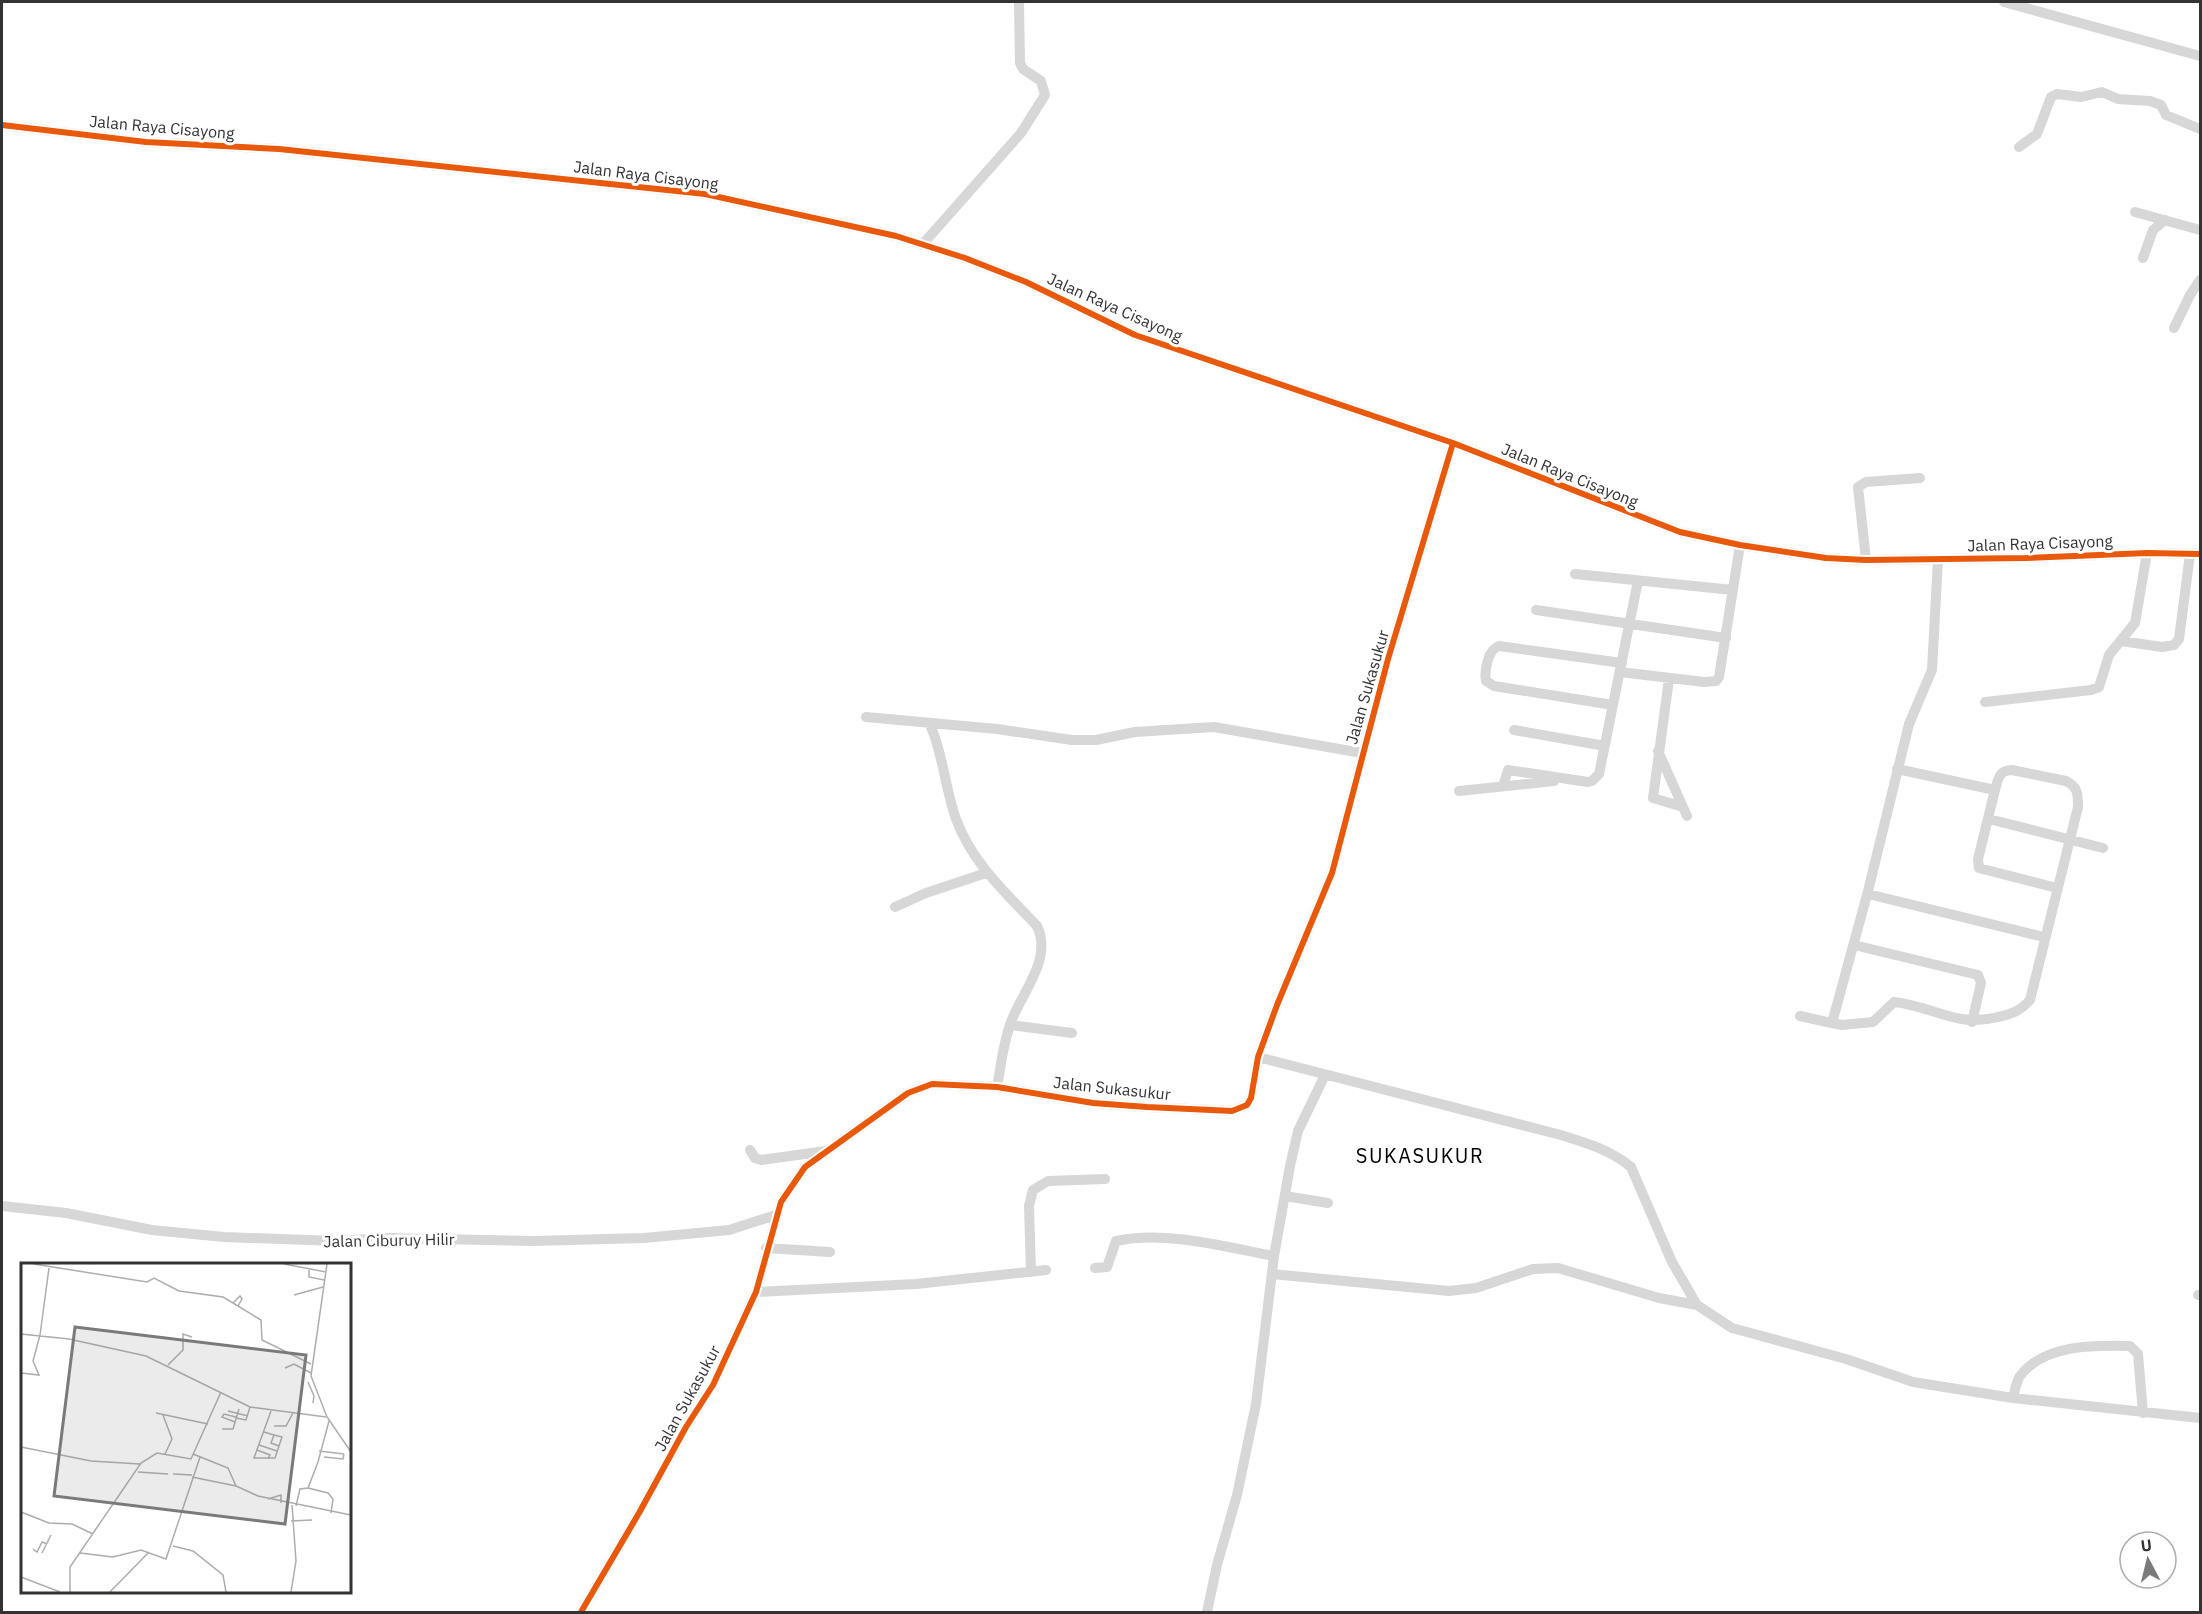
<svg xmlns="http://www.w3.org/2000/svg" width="2202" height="1614" viewBox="0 0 2202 1614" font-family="'IBM Plex Sans',sans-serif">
	<rect width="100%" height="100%" fill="#fff"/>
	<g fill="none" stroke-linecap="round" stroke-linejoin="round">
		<!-- minor -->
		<path stroke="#d7d7d7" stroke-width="10" d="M2004,2L2200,56
			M2,125L146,142L279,149L705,194L896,236L965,258L1026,282L1135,335L1453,443L1680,532L1740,545L1826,558L1866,560L2025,558L2147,553L2200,554
			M2019,147L2037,134L2051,97L2057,94L2081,97L2102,92L2118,99L2150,101L2161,105L2166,115L2200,129
			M2135,212L2200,230
			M922,245L1021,133L1045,95L1041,81L1023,69L1020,63L1019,2
			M2143,258L2153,230L2165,220
			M2174,328L2190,295L2200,280
			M1938,559L1932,670L1909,724L1868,891L1832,1023L1842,1025L1873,1022L1894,1002C1933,1006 1956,1028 1998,1017C2012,1014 2020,1011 2030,1000L2078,807C2078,794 2078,787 2066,781L2012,770C1999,770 1998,779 1995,790
			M1866,560L1858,487L1866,482L1920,478
			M1575,574L1733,590
			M1536,610L1726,638
			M2121,641L2162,647L2174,645L2179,639L2190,554
			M1620,672L1704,682L1716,681L1719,677L1740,545
			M1669,679L1653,798L1683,807
			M1985,702L2091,690L2099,687L2109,655L2135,623L2147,553
			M1613,705L1494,686L1486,681C1484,671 1488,649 1499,646L1622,663
			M866,717L997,729L1072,740H1096L1135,732L1214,727L1362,753
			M930,725C942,749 946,792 956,819C972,863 1006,893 1037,926C1053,959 1022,992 1011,1022C1003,1043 1001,1066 997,1087
			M1514,730L1605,746
			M1658,751L1687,816
			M1897,769L1995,790L1978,859L1979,868L2057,888
			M1503,786L1508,770L1588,782L1592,781L1599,774L1638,581
			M1459,791L1554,781
			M1989,819L2103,848
			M1868,894L2044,937
			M895,907L926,893L986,873
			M1854,945L1978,975L1981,983L1972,1022
			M1800,1016L1832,1023
			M1010,1025L1072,1033
			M1258,1057L1561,1135C1587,1143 1610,1150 1631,1167L1672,1262L1697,1305L1732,1328L1846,1359L1913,1382L2013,1398L2200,1418
			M750,1150L755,1158L761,1160L826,1151
			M1285,1196L1328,1203
			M2,1206L66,1213L152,1230L224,1237L337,1241L386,1238L534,1241L644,1238L729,1230L776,1215
			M766,1248L830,1252
			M1095,1268L1107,1267L1116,1241C1165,1230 1226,1247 1274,1256
			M1031,1272L1029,1206L1033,1190L1048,1181L1105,1179
			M1272,1274L1449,1291L1476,1288L1533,1269L1558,1268L1659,1298L1697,1305
			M756,1292L916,1284L1046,1270
			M2198,1295H2200
			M2013,1398C2015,1391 2016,1382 2020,1376C2044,1344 2095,1345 2130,1346L2138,1354L2143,1413
			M581,1612L639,1513L686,1427L713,1385L756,1292L781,1202L805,1167L908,1093L932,1084L997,1087L1093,1103L1147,1107L1232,1111L1247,1105L1251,1098L1258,1057L1277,1005L1332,873L1388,659L1453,443
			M1207,1612L1217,1565L1237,1495L1256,1404L1274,1256L1290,1166L1298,1131L1325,1075"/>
		<!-- cycleway casing -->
		<g stroke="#fff" stroke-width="10">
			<path id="cycleway" d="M2,125L146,142L279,149L705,194L896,236L965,258L1026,282L1135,335L1453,443L1680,532L1740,545L1826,558L1866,560L2025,558L2147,553L2200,554
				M581,1612L639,1513L686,1427L713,1385L756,1292L781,1202L805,1167L908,1093L932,1084L997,1087L1093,1103L1147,1107L1232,1111L1247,1105L1251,1098L1258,1057L1277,1005L1332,873L1388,659L1453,443"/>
		</g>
		<!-- cycleway -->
		<use href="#cycleway" stroke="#e8590c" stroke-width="6"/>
	</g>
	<g text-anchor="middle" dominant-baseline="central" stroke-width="6" stroke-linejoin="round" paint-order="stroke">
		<!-- street labels -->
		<g font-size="16" fill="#333" stroke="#fff">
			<text transform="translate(162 127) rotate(5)">Jalan Raya Cisayong</text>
			<text transform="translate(646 175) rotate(7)">Jalan Raya Cisayong</text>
			<text transform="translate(1115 307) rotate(24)">Jalan Raya Cisayong</text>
			<text transform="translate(1570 475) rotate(22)">Jalan Raya Cisayong</text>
			<text transform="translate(2040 543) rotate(-2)">Jalan Raya Cisayong</text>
			<text transform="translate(1367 687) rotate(-74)">Jalan Sukasukur</text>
			<text transform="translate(1112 1088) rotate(6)">Jalan Sukasukur</text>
			<text transform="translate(389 1240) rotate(-1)">Jalan Ciburuy Hilir</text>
			<text transform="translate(687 1398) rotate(-61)">Jalan Sukasukur</text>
		</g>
		<!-- quarter labels -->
		<g font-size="20" letter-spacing="1.5" fill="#000" stroke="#fff">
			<text x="1420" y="1155">SUKASUKUR</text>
		</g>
	</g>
	<!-- overview -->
	<g transform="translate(21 1263)">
		<rect width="330" height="330" fill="#fff"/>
		<path fill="none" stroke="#adadad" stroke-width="1.5" d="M13,1L126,19L133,15L158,28L202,34L240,57L241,77L290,101M263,1L305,9M306,1L290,113L306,154L330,189M288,7V14L303,17M273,32L302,24M212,40L219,33L221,36L217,43M0,71L48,76L125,93L229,144L305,154M19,72L28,5M147,102L162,87V71L171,74M264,105L273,101L290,110M0,110L18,112L12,98L19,72M287,119L293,133L292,140M207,148L227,153M250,148L233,195H254L261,174L253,172M135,150L187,161M142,152L151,176L144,191M215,155L225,157L229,144M214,159L201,154L203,151L215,154M253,163H265L272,150M201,166H212L218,146M243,169L253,172L250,180L258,183M238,182L256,188M0,184L70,198L119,201M236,187L249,192L247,196M298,188L323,191M172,191L207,205L215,223L237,233L330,252M303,194L322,196L323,191M117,209L147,211M152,211L171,212M171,214L215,223M287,225L307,230L312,236L310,250M247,236L260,232V240M275,243L279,226L287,225L297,199L308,158M0,249L28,260L51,261L72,271M270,258L291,257M152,283L172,288L202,312L205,329M12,286L16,289L21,279L26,281M21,290L30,272M59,290L92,294L120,287L145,296L179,194M0,314L39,329M49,329V304L120,200L136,190L170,196L200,129M89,329L128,289M270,329L275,298L271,242"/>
		<path fill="#7a7a7a" fill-opacity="0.15" stroke="#7a7a7a" stroke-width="3" d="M54,64L285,92L264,261L33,233Z"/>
		<rect width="330" height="330" fill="none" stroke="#333" stroke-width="3"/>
	</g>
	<!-- border -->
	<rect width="2202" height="1614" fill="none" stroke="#333333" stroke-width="6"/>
	<!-- north arrow -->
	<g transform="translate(2148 1560) rotate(353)"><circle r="28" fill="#ffffff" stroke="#adadad" stroke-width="1.5"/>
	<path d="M0-4.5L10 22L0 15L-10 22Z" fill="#7a7a7a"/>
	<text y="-9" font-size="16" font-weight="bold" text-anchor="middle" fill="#333333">U</text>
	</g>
</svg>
